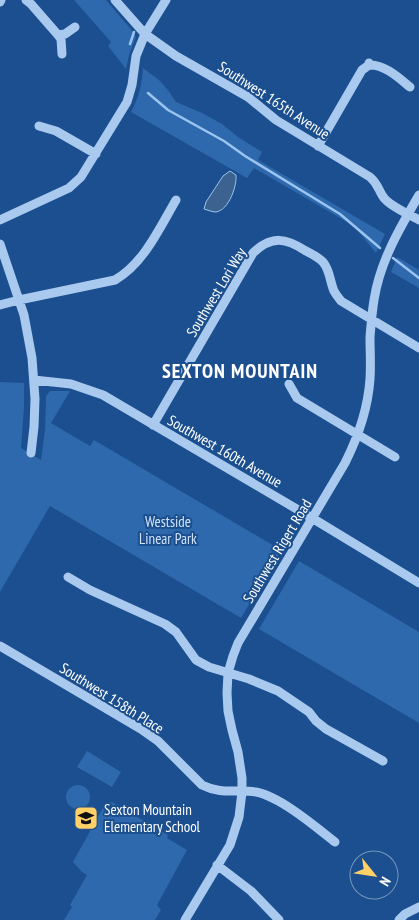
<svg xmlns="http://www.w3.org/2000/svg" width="419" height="920" viewBox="0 0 419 920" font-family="'PT Sans Narrow',sans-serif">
	<rect width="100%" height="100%" fill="#1b4f8f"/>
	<!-- green -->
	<path fill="#2e69ad" d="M74,0H106L134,33L136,37L129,55L126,69L108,46L111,42Z
		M143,68L159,80L168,90L176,102L202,113L222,124L238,137L262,152L258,160L385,234L376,253L354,226L254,168L247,178L131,112C139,97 142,84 143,68Z
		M397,257L419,270V288L391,272Z
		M0,382L24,383V408L21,448L41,460L45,430L46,396L50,391H70L51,423L90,446L94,440L281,550L241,618L50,506L0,592Z
		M299,561L419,632V723L259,629Z
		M87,751L121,772L112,787L77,767Z
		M66 797a12 12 0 1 1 24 0a12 12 0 1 1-24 0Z
		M112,802L168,835L167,838L187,850L157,905L161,910L155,920H64L72,907L70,905L87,875L82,872L73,862L105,804Z"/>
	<!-- water -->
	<path fill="#3c6290" stroke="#9cc4f0" d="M230,171L236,175C237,186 229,210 216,212C212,212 208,210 204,209L206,202L223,176Z"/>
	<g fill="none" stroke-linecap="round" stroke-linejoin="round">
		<!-- stream -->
		<path stroke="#9cc4f0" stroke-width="2.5" d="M130,44L134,32
			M148,93L168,110L224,141L245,156L340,214L380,248
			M393,258L419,278"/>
		<!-- minor -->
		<path stroke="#a9c9ee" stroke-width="9" d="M26,0L31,4L58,35L61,39L62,54
			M115,0L145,34L176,56L248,97L276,120L370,177C379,185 378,190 384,198C391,207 409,214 419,220
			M0,2L1,0
			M58,35L65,34L75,27
			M369,65C384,64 399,78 410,87
			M39,126L56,131L96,154
			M318,146L362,70L369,65V63
			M0,220L69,188L81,177L127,102L132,85L136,56L145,34L166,0
			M0,244L24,315L32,358L35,399L34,427L31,453
			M0,305L19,300L115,280C144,263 159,229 176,200
			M34,380L71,384L103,395L312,518L419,583
			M289,384L297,398L395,457
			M153,425L253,253C272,235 286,238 306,251C312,254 318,257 323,262C330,270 330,282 334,291C336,295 339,298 341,301L419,348
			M68,577L90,590L165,624L176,632L196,660L209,667L249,679L278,691L309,712L316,721L326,729L383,761
			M0,646L141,729L158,741L202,785C222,795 236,789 256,792C281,797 316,827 335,842
			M217,865L251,891L279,920
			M185,920L230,845L239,817L242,792V778L238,752L232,730L228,711L227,693L228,673L233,656L238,643L345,463C358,437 368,409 370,379C371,365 370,351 370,337C371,325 372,312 374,300C380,261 400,228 419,195
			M399,920L405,914L419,907"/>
	</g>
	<!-- icons -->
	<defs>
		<g id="school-square" transform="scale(1.25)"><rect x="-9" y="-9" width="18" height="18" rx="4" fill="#ffd166" stroke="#1b4f8f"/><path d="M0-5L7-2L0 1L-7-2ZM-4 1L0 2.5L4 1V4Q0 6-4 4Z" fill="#111"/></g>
	</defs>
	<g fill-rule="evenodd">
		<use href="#school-square" x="86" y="818"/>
	</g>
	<g text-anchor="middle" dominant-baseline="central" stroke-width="4" stroke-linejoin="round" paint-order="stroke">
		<!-- street labels -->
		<g font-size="15" fill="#fff" stroke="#1b4f8f">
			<text transform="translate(274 100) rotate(33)">Southwest 165th Avenue</text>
			<text transform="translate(216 292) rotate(-59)">Southwest Lori Way</text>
			<text transform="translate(225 451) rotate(30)">Southwest 160th Avenue</text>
			<text transform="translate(277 551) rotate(-59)">Southwest Rigert Road</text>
			<text transform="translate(112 698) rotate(32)">Southwest 158th Place</text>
		</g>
		<!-- park labels -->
		<g font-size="15" fill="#cfe3fa" stroke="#1b4f8f">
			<text x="168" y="521">Westside<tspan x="168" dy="17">Linear Park</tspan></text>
		</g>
		<!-- poi labels -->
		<g font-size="15" fill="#fff" stroke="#1b4f8f" text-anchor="start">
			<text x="104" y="809">Sexton Mountain<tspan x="104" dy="17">Elementary School</tspan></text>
		</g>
		<!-- district labels -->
		<g font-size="20" font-weight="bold" letter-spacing="1" fill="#fff" stroke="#1b4f8f">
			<text x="240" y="371">SEXTON MOUNTAIN</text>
		</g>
	</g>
	<!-- north arrow -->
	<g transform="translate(374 875) rotate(120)"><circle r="24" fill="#1b4f8f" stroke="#7695bc"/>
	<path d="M0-4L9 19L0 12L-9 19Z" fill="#ffd166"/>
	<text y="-8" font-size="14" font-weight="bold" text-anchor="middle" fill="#ffffff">N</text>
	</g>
</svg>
